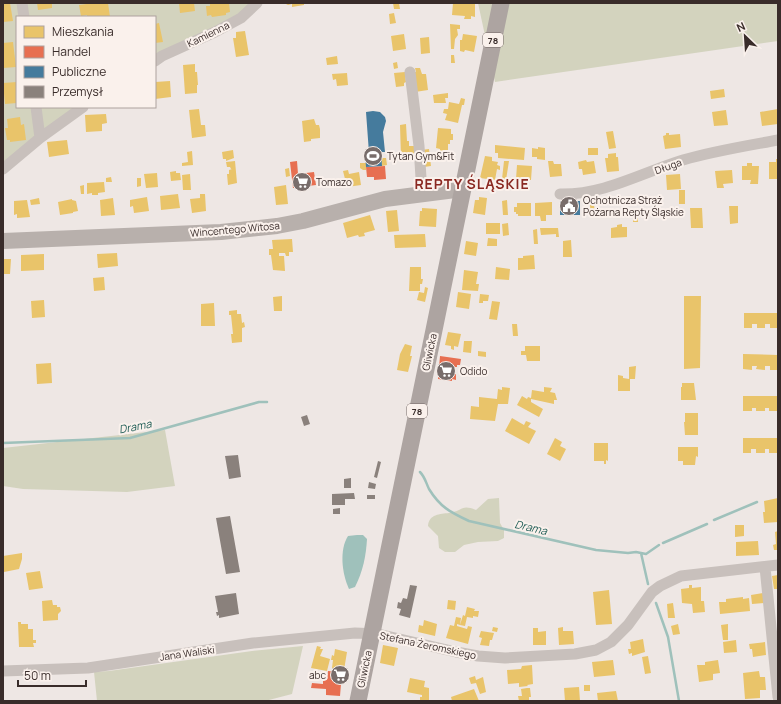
<svg xmlns="http://www.w3.org/2000/svg" width="781" height="704" viewBox="0 0 781 704" font-family="Manrope,sans-serif">
	<rect width="100%" height="100%" fill="#eee7e4"/>
	<!-- green -->
	<path fill="#d3d3be" d="M3,3H260L155,63V17H17V107H85L3,168Z
		M478,3H778V41L495,82Z
		M165,430L175,486L127,492L23,489L3,486V448Z
		M499,498L500,523L504,530V538L498,541L478,542L464,545L455,552H445L439,548L438,536L428,526C429,514 440,514 449,513C463,511 461,504 476,510L488,499Z
		M303,646L292,694L265,701H97L94,672L109,671L252,651Z"/>
	<!-- water -->
	<path fill="#9fc1bb" d="M357,535H363L367,539C366,556 363,571 355,587L349,589C342,574 339,550 348,536Z"/>
	<!-- homes -->
	<path fill="#e9c46a" d="M10,3L13,21L3,22V4Z
		M37,3H52V8L38,10Z
		M94,3H108L110,17H87V15L81,16L79,5Z
		M179,3H194L195,11L180,13Z
		M210,3H229L230,12L226,13V15L212,17L211,15L207,16L206,6H210Z
		M284,3H304V5L292,7V4L288,5Z
		M393,3H399L400,9H394Z
		M453,3L475,4V17L471,16V19H464L465,16L452,15Z
		M394,13L396,23L390,24L389,14Z
		M159,23L163,42L155,43V24Z
		M450,24L460,25V29H457L458,35L455,39L454,49H451Z
		M245,31L249,55L236,57L233,38H236V32Z
		M404,34L406,49L393,51L391,36Z
		M463,34L477,36L474,52L465,50L464,52L460,51V40H462Z
		M429,37L430,53L421,54L420,38Z
		M13,42L16,67L3,68V43Z
		M451,55H454L455,63H451Z
		M337,56L338,64L327,65L326,58Z
		M397,62L398,68L394,69L393,63Z
		M195,64V72H197L198,85H197V93L185,94L183,65Z
		M415,68H420L422,74H426L428,90L415,92L413,72H416Z
		M405,72L406,82L404,83V86L396,87L394,73Z
		M347,73L348,85L337,86L336,79L333,80L332,74Z
		M170,81L171,97L155,99V82Z
		M17,82V103L5,104L3,83Z
		M724,89L725,97L711,99L710,91Z
		M448,93V98H445L446,103H434L433,95Z
		M461,98L465,99L464,105H462L458,123L445,120L447,114L443,113L444,109H448L449,102L459,104Z
		M199,109L201,125H205L206,136L192,138L189,110Z
		M778,109V124L762,126L760,112Z
		M726,110L728,125L714,126L712,112Z
		M106,114L107,123L102,124V131L86,132L85,115Z
		M20,117L21,125L24,124L26,140L10,142V140H7L5,128H8L7,119Z
		M314,119L316,125H319L320,129V138L311,139V141L304,142L302,121Z
		M406,124L407,141H409V146H415L416,157L401,158L400,125Z
		M438,128L451,129V134H453V140H450V144H448V155H440V149L436,148Z
		M613,131L616,148L609,149L606,132Z
		M666,133H669V135L680,134L681,147L665,149L663,136L666,135Z
		M67,140L69,154L49,157L47,142Z
		M495,145L525,148L524,160L498,158V153H495Z
		M538,147L545,148V160L537,159V157H532V148L538,149Z
		M588,148H598V155H588Z
		M429,149L431,166L424,167L421,150Z
		M233,150L234,158L226,161V159H223L222,152Z
		M192,151L193,165L182,166V163L188,162L187,152Z
		M616,153V157H618L619,171L607,172L605,158H608V154Z
		M485,156L492,157V161L498,162L497,165L500,166V170L497,169L495,180L480,178Z
		M381,158H386L387,165L382,166Z
		M776,159H778L777,179H769V162H776Z
		M586,160L587,162L594,161L596,173L583,175L582,169H579L578,162Z
		M235,161L237,183L228,185L227,174H229V170L232,169H231L230,167H227L226,162Z
		M504,161H509L506,180L502,179Z
		M548,161H553L554,164H561L562,176L550,177Z
		M360,163H366V170H363L360,168Z
		M747,163H752V166H759L758,184H750L751,180H742V166H747Z
		M517,165L532,166L531,180L516,179Z
		M289,168L290,176L286,177L285,169Z
		M348,170L349,174L359,172L361,185L347,187L343,171Z
		M732,170L733,183L723,184L724,188H717L715,171Z
		M176,171V173H180L181,180L171,181L170,172Z
		M157,173L158,187L146,188L144,174Z
		M190,174L191,190H183L182,175Z
		M680,174L681,189L667,190L666,175Z
		M111,177L112,182H106V178Z
		M137,178H141V186L137,187Z
		M104,182L105,192L98,193V195H92V193L87,194V183Z
		M84,185V194H81L80,186Z
		M286,185L288,204L276,205L274,187Z
		M679,190H685V204H679Z
		M178,194L180,208L161,210L160,196Z
		M200,194H205L206,211L192,213L190,199L200,198Z
		M147,197L149,211L134,213L133,206L130,207V200Z
		M479,197L487,198L485,215L473,213L475,200H479Z
		M39,198L40,204L31,205L30,200Z
		M113,198L115,215L101,216L100,200Z
		M72,199V200L76,201L78,211L73,212V213L60,215L58,202Z
		M27,200L30,217L17,218V214L14,215V201Z
		M507,200L508,215H503L502,201Z
		M552,202V215H546V221H541L540,216H535V203Z
		M517,203H531V216H518V214H516V212H514V207H517Z
		M590,205H594L595,215L591,216Z
		M729,206H738V223L730,224Z
		M422,208L437,209L436,227L419,226L420,211H422Z
		M690,208H702L703,228H691Z
		M397,210L399,231L388,232L386,211Z
		M633,214H638V222H633Z
		M370,215L375,230L364,233L365,236L359,237L358,235L347,238L343,223Z
		M486,223H500V234H486Z
		M508,223L509,235L503,236L502,224Z
		M622,224V227H627V237L611,238V228L617,227V225Z
		M540,228H558L559,237H556V234L541,235Z
		M537,229L538,244H534L533,230Z
		M425,234L426,247L395,248L394,235Z
		M488,238L497,239V246H487Z
		M292,239L293,252H289V256H286L285,253H279V256H284L285,271L273,270L271,255H269V249H273L272,240Z
		M571,240L572,257H563V241Z
		M466,241L478,243L476,256L464,254Z
		M117,253L118,266L98,268L97,254Z
		M44,254V270L21,271V255Z
		M534,255L535,269L518,270V258H523V256Z
		M3,259H11L10,274H3Z
		M410,267H421V279H423L422,284H420V291H409Z
		M496,267L510,269L509,280L495,279Z
		M464,270L478,272L476,284H479L478,291L462,290Z
		M104,277L105,290L94,291L93,278Z
		M425,287L428,288L425,302L417,300L419,292L424,293Z
		M458,292L471,294L469,309L456,307Z
		M480,294L489,295L488,301H483V303H479Z
		M282,296V311H274L273,297Z
		M684,296H701L700,368L684,369Z
		M44,300L45,317L32,318L31,301Z
		M492,301L500,302L497,320L489,319Z
		M214,303L215,326H201V304Z
		M237,310V314H241L242,323L244,322L245,327L242,328V342L232,343L231,334H233L231,315H229V311Z
		M744,313H778V328H770V324H765V328H757V324H752V328H744Z
		M512,324H517L518,336H513Z
		M448,332L461,334L458,347L454,346V350L451,349V346L445,345Z
		M464,341H472L471,353L463,352Z
		M405,344L412,346L410,356H412L408,372L397,370L400,354Z
		M525,346H540V361H527L526,355H521V351H525Z
		M478,351L486,352V357L478,356Z
		M743,354L778,355V370H770V366H765V370L756,369L757,366H752V370L743,369Z
		M51,363L52,383L37,384L36,364Z
		M636,366L635,379H630V391H618V375L623,376V378L629,379V367Z
		M682,383H694L696,400H681V387H682Z
		M502,387L510,388L508,404H498L495,421L470,419L471,406L479,407V397L497,399L498,389L502,390Z
		M544,387L552,388L550,392L555,393L557,400H554V404L531,399V402L543,409L539,417L517,405L522,396L527,399L528,397L531,398L532,390L544,392Z
		M743,396H778V411H769V408H765V411H756V408H752V411H743Z
		M685,413H698V435H685L684,422H685Z
		M512,418L524,425L526,421L531,423L528,427L536,431L529,444L505,431Z
		M555,438L562,442L560,446L566,449L560,461L547,454Z
		M743,438H778V453H769V449H765V453H756V449H751V453H743Z
		M594,443H608V461L606,460V464H604V461H594Z
		M678,447H698V457L696,456L695,465H683V461H678Z
		M778,498V522L764,523L763,512H765L764,501Z
		M735,525H744V536L735,537Z
		M778,531V550H774L773,545L776,544L775,532Z
		M758,541L759,555L736,556V542Z
		M22,553V559L19,569L4,572L3,556Z
		M40,571L43,588L29,590L26,573Z
		M778,575V589H774L772,576Z
		M689,585H692V588L701,587V601H704L705,612L693,613L692,604L682,603L681,589L689,588Z
		M609,590L612,624L596,625L593,592Z
		M763,593L765,603L752,604L751,595Z
		M743,597V599L749,598L750,611L720,614L719,602H726V599Z
		M52,600L53,605H57V607H60L61,611L58,614V620L43,621L42,601Z
		M448,600L456,601L455,610L447,609Z
		M673,603L675,618H668L667,604Z
		M467,607L475,609L474,611H479L478,617L473,616V618L467,617L465,626L460,625L463,615L465,616Z
		M456,617L461,618L460,625L457,624V626L467,629L468,626L472,627L468,644L446,638L450,625L454,626Z
		M424,620L437,624L435,636L418,632L419,625L423,626Z
		M18,622H21V624H28V629H33V640H36V643H33L34,647H19Z
		M678,624L680,634L673,635L671,626Z
		M728,624V640H723L721,625Z
		M493,627L498,628L497,632L492,631Z
		M563,627V631H573L574,644L559,645L558,628Z
		M533,628H538V632L546,631V645H533Z
		M481,631L494,633L492,640H490L489,646L480,645L482,638L479,637Z
		M643,639L645,652L632,656V653L629,654L628,649H631L630,642Z
		M736,640L737,652L724,653L723,642Z
		M765,642L766,655L753,657L752,649H750L749,644Z
		M383,645L398,648L394,666L380,663Z
		M317,646L321,647L320,649H323L320,656L330,659L327,671L311,668Z
		M335,649L347,652L344,670L332,668L333,660H331L332,655L334,656Z
		M648,656L651,673L645,674L642,657Z
		M613,660L615,675L594,677L592,662Z
		M718,660L720,673L713,674V680L699,682L697,665H705V662Z
		M532,665L533,684L527,685L528,686L519,687V683L508,684L507,670L521,669L522,666Z
		M759,671L760,677H765L766,690H760V698L745,699L743,673Z
		M475,676L476,680L483,677L486,692L480,694L476,683L471,684L469,678Z
		M410,678L425,681L424,687L429,688V701H420V697H422V695L407,692Z
		M584,685H590V691H584Z
		M579,687L580,701H565L564,688Z
		M527,688H530L531,697H529V701H519L518,696H522L521,689Z
		M474,689L479,701H452L451,697Z
		M616,691L618,701H598L597,693Z"/>
	<!-- shops -->
	<path fill="#e76f51" d="M297,161L298,174L314,172L316,185L293,188L290,162Z
		M385,166L386,179L374,180V177H367L366,167Z
		M440,356L461,359L460,365H457V367H454L453,374H456V380L452,379V381L438,379Z
		M328,671L342,672L340,696L326,695V689L311,688L312,683L323,684V679L327,680Z"/>
	<!-- public -->
	<path fill="#457b9d" d="M373,111L380,112L385,117L386,121L383,132L385,152H381L382,166L366,167L365,153H369L366,112Z
		M560,201H580V215H560Z"/>
	<!-- industry -->
	<path fill="#8a817c" d="M307,415L310,424L304,426L301,417Z
		M238,455L241,477L229,479L225,456Z
		M378,461L381,462L377,478L374,477Z
		M351,478V488H344V479Z
		M369,482L376,484L375,489L368,488Z
		M354,493L355,499H345V505H332V494Z
		M367,495H375V499H367Z
		M340,508V514H333V509Z
		M230,516L240,572L226,574L216,518Z
		M410,585L417,586L410,618L399,615L401,609L397,608L398,602L401,603L403,598L407,599Z
		M236,593L239,614L219,618V615L217,616L216,612H218L215,596Z"/>
	<g fill="none" stroke-linecap="round" stroke-linejoin="round">
		<!-- stream -->
		<path stroke="#9fc1bb" stroke-width="2.5" d="M3,443L130,438L259,402H267
			M420,472C425,477 426,483 429,489C440,507 450,512 469,521L596,550L628,553L636,552L646,554L659,545
			M714,520L757,502
			M663,543L707,524
			M641,553L648,584
			M656,603L668,637L679,701"/>
		<!-- street -->
		<path stroke="#c8c0bc" stroke-width="11" d="M22,3L24,17
			M155,61L162,56L215,32L241,18L257,3
			M410,72L419,146L422,194
			M36,107L40,138
			M3,169L40,138L83,107
			M560,194C604,195 641,173 683,160C714,151 746,146 778,140
			M765,567L778,697
			M3,671L88,668L253,643L355,633L378,634L456,652L478,656L505,658L575,654L596,650L611,642L628,625L652,592L660,586L681,576L778,565"/>
		<!-- secondary -->
		<path stroke="#b8b0ac" stroke-width="16" d="M3,241L221,232L277,226L303,221L385,199L463,189"/>
		<!-- primary -->
		<path stroke="#ada4a1" stroke-width="17" d="M358,701L501,3"/>
	</g>
	<!-- icons -->
	<defs>
		<g id="stadium-disc" transform="scale(1)"><circle r="9.5" fill="#786d6b" stroke="#faf1ec"/><path d="M0-5a6.5 5 0 1 0 0 10a6.5 5 0 1 0 0-10ZM-3.5-1.8h7v3.6h-7Z" fill="#fff"/></g>
		<g id="supermarket-disc" transform="scale(1)"><circle r="9.5" fill="#786d6b" stroke="#faf1ec"/><path d="M-6-5.5h2.5l.6 2H6L4.5 2H-2.5L-4.4-4H-6ZM-1.5 3.2a1.3 1.3 0 1 0 .1 0ZM3 3.2a1.3 1.3 0 1 0 .1 0Z" fill="#fff"/></g>
		<g id="civic-disc" transform="scale(1)"><circle r="9.5" fill="#786d6b" stroke="#faf1ec"/><path d="M-.6-6.5H3V-4.5H.6V-3L4-1V1h2V6H-6V1h2V-1L-.6-3ZM-1.2 2.5V6h2.4V2.5Z" fill="#fff"/></g>
	</defs>
	<g fill-rule="evenodd">
		<use href="#stadium-disc" x="373" y="156"/>
		<use href="#supermarket-disc" x="302" y="182"/>
		<use href="#civic-disc" x="569" y="206"/>
		<use href="#supermarket-disc" x="446" y="371"/>
		<use href="#supermarket-disc" x="340" y="675"/>
	</g>
	<g text-anchor="middle" dominant-baseline="central" stroke-width="4" stroke-linejoin="round" paint-order="stroke">
		<!-- shield labels -->
		<g fill="#faf1ec" stroke="#736764" stroke-width="1">
			<rect x="483" y="33" width="20" height="14" rx="3"/>
			<rect x="407" y="404" width="20" height="14" rx="3"/>
		</g>
		<g font-size="9" font-weight="bold" fill="#392c2a">
			<text x="493" y="40">78</text>
			<text x="417" y="411">78</text>
		</g>
		<!-- street labels -->
		<g font-size="10" fill="#392c2a" stroke="#faf1ec">
			<text transform="translate(208 34) rotate(-26)">Kamienna</text>
			<text transform="translate(668 166) rotate(-20)">Długa</text>
			<text transform="translate(235 229) rotate(-5)">Wincentego Witosa</text>
			<text transform="translate(429 352) rotate(-78)">Gliwicka</text>
			<text transform="translate(428 645) rotate(12)">Stefana Żeromskiego</text>
			<text transform="translate(187 653) rotate(-8)">Jana Waliski</text>
			<text transform="translate(364 669) rotate(-78)">Gliwicka</text>
		</g>
		<!-- poi labels -->
		<g font-size="10" fill="#392c2a" stroke="#faf1ec" text-anchor="start">
			<text x="387" y="156">Tytan Gym&amp;Fit</text>
			<text x="316" y="182">Tomazo</text>
			<text x="583" y="200">Ochotnicza Straż<tspan x="583" dy="12">Pożarna Repty Śląskie</tspan></text>
			<text x="460" y="371">Odido</text>
			<text x="326" y="675" text-anchor="end">abc</text>
		</g>
		<!-- water labels -->
		<g font-size="11" font-style="italic" fill="#1e5c55" stroke="#faf1ec">
			<text transform="translate(135 426) rotate(-11)">Drama</text>
			<text transform="translate(531 527) rotate(13)">Drama</text>
		</g>
		<!-- district labels -->
		<g font-size="14" font-weight="bold" letter-spacing="1" fill="#8a2922" stroke="#faf1ec">
			<text x="472" y="183">REPTY ŚLĄSKIE</text>
		</g>
	</g>
	<!-- border -->
	<rect width="781" height="704" fill="none" stroke="#392c2a" stroke-width="8"/>
	<!-- legend -->
	<rect x="16" y="16" width="140" height="92" fill="#faf1ec" stroke="#ada29e"/>
	<rect x="24" y="26" width="20" height="12" fill="#e9c46a" stroke="#ada29e"/>
	<text x="52" y="36" font-size="12" fill="#392c2a">Mieszkania</text>
	<rect x="24" y="46" width="20" height="12" fill="#e76f51" stroke="#ada29e"/>
	<text x="52" y="56" font-size="12" fill="#392c2a">Handel</text>
	<rect x="24" y="66" width="20" height="12" fill="#457b9d" stroke="#ada29e"/>
	<text x="52" y="76" font-size="12" fill="#392c2a">Publiczne</text>
	<rect x="24" y="86" width="20" height="12" fill="#8a817c" stroke="#ada29e"/>
	<text x="52" y="96" font-size="12" fill="#392c2a">Przemysł</text>
	<!-- north arrow -->
	<g transform="translate(745 36) rotate(335)" stroke="#faf1ec" stroke-width="3" paint-order="stroke">
	<path d="M0-3L7 15L0 10L-7 15Z" fill="#392c2a"/>
	<text y="-6" font-size="11" font-weight="bold" text-anchor="middle" fill="#392c2a">N</text>
	</g>
	<!-- scale -->
	<path d="M18 680v6h68v-6" fill="none" stroke="#392c2a" stroke-width="2"/>
	<text x="24" y="680" font-size="12" fill="#392c2a" stroke="#faf1ec" stroke-width="3" paint-order="stroke">50 m</text>
</svg>
